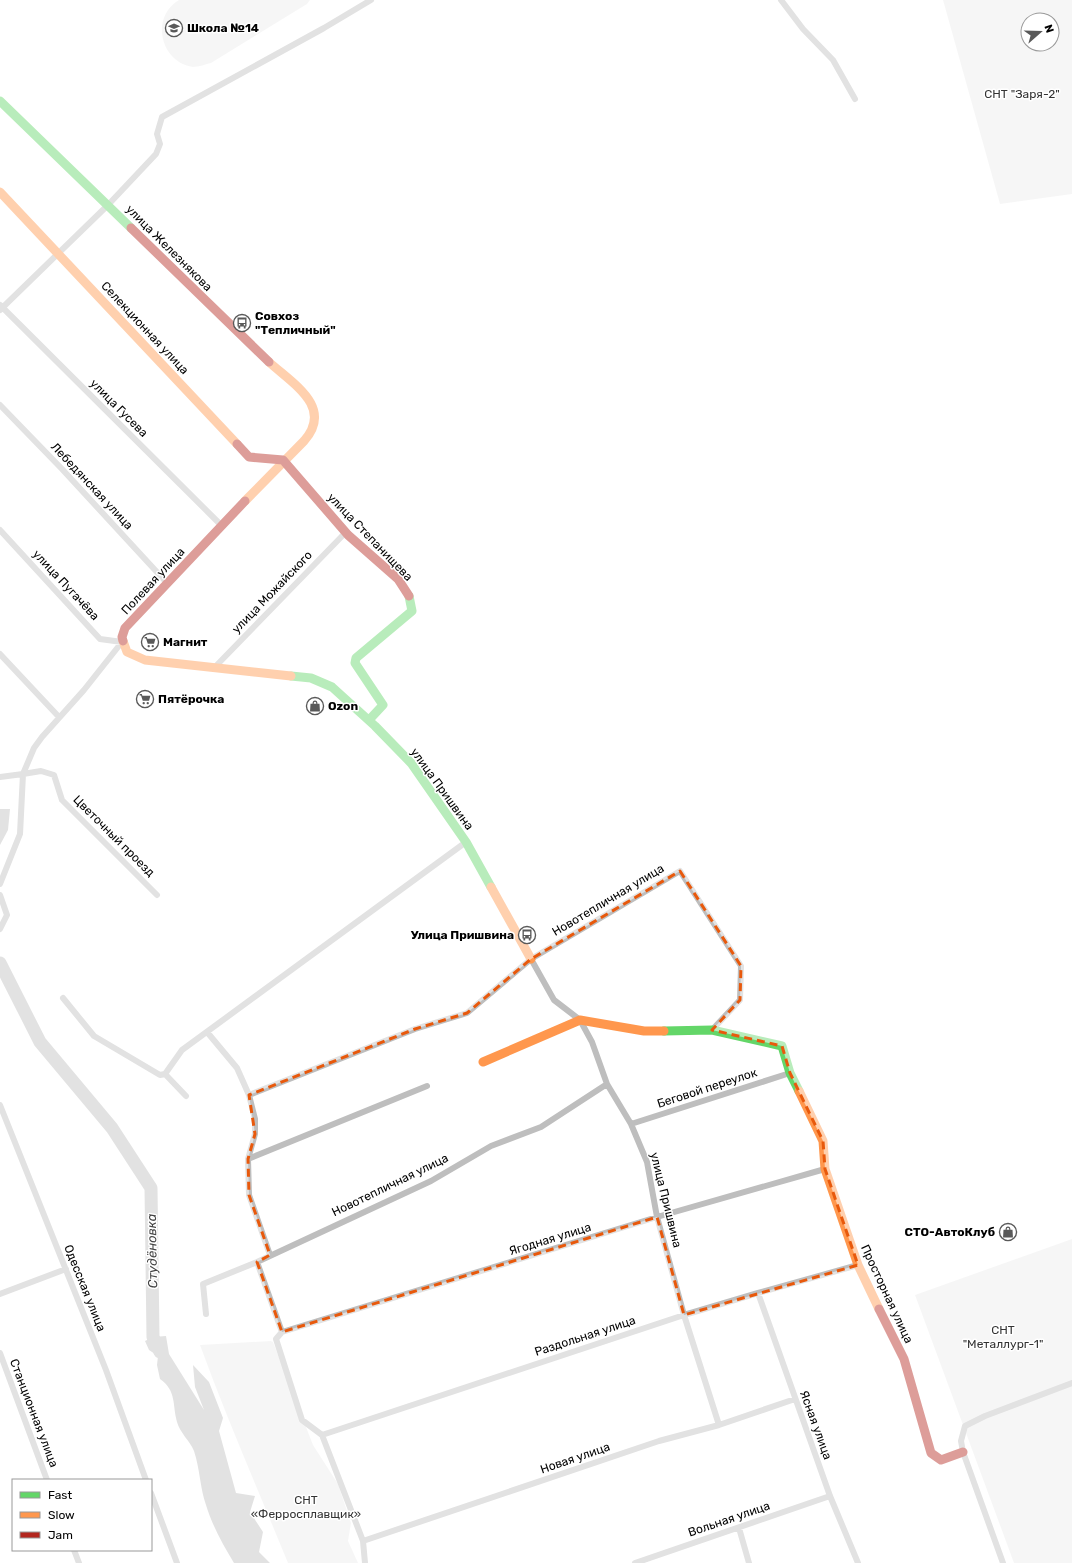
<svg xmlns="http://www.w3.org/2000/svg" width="1072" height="1563" viewBox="0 0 1072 1563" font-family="Rubik,sans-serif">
	<rect width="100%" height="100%" fill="#fff"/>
	<!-- green -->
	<path fill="#ececec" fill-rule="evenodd" d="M179,0H310L307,4L211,63C206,64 199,67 193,67C160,62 150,17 179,0Z
		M943,0H1072V194L1000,204ZM1028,20H1052V44H1028Z
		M1072,1239V1563H1014L915,1295Z
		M271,1341L273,1342L313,1445L338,1484L351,1523L348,1541L358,1563H288C258,1490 227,1419 200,1345Z"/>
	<!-- water -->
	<path fill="#bfbfbf" d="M0,809H10L8,830L0,845Z
		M166,1336L169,1354L204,1410L195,1387L193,1365L209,1382L223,1418L219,1431L236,1493L255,1496L250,1512L263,1532L259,1552L270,1563H234C223,1545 212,1525 206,1505C200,1488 200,1469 194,1451C190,1441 180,1433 177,1422C172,1405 177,1391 160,1379L157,1365L158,1356L149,1350L145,1341L153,1337Z"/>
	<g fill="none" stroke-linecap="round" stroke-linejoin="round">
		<!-- river -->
		<path stroke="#bfbfbf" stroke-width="13" d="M0,963L40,1042L112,1128L151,1188L153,1337L160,1352"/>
		<!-- street -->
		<path stroke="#bebebe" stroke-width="6" d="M781,0L803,29L833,60L855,99
			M0,305L222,526
			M0,310L108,205L156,154L160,144L157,134L162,117L324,28L371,0
			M0,405L62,469L167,583
			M0,530L100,639L122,642L84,690L42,737L34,748L23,774L41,771L54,775L62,800L157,895
			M0,654L59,717
			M214,668L346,532
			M0,777L23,774L20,834L0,884
			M0,895L7,915L0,929
			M531,959L554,1000L580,1020L592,1042L607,1084L631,1124L647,1162L657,1217L684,1315L719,1425
			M63,998L94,1036L160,1075L165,1074L182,1050L466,842
			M207,1032L237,1068L249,1095L255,1119V1134L248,1159L249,1195L270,1255
			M165,1074L186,1096
			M249,1095L415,1029L467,1013L531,959L680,871L741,966L740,1000L712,1030
			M0,1105L106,1370L146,1480
			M631,1124L790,1073
			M248,1159L427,1086
			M257,1262L282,1332L276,1339L302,1420L322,1435L363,1541L365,1563
			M758,1293L830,1496L858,1563
			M0,1294L66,1269
			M206,1314L203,1284L257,1262L431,1181L491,1146L541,1127L607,1084
			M282,1332L657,1217L825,1169
			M0,1353L47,1480
			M322,1435L684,1315L758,1293L858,1265
			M151,1493L177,1563
			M739,1528L749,1563
			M363,1541L659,1441L719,1425L795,1399
			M74,1550L79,1563
			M635,1563L830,1496
			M1003,1563L963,1452L961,1441L965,1426L985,1416L1072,1383"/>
		<!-- fast -->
		<path stroke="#63d668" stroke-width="9" d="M0,101L131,228
			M291,676L311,678L332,687L375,726L411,763L466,842L491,887
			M369,720L383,705L355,663L356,658L412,611L409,596
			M664,1031L712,1030L782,1046L790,1073L799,1091"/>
		<!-- slow -->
		<path stroke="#ff974d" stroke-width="9" d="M0,192L237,444
			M245,501L304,441C334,407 293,384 269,362
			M123,641L127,652L145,660L291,676
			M491,887L531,959
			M483,1062L580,1020L644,1031H664
			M799,1091L823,1141L825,1169L858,1265L879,1309"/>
		<!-- jam -->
		<path stroke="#b3261e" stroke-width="9" d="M131,228L269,362
			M237,444L249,457L283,460L348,535L398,579L409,596
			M123,641L122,637L125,628L245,501
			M879,1309L904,1359L931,1453L941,1460L963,1452"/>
	</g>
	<!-- marked area -->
	<path d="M0 0H1072V1563H0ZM680,871L741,966L740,1000L712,1030L782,1046L790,1073L823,1141L825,1169L858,1265L684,1315L657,1217L282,1332L257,1262L270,1255L249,1195L248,1159L255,1134L249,1095L415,1029L467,1013L531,959Z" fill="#fff" fill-opacity=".55" fill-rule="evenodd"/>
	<path fill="none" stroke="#e8590c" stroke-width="3" stroke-dasharray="8 5" stroke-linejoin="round" d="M680,871L741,966L740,1000L712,1030L782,1046L790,1073L823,1141L825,1169L858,1265L684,1315L657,1217L282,1332L257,1262L270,1255L249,1195L248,1159L255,1134L249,1095L415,1029L467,1013L531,959Z"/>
	<!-- icons -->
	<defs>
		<g id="school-ring" transform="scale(0.9)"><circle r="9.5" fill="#fff" stroke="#595959" stroke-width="1.5"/><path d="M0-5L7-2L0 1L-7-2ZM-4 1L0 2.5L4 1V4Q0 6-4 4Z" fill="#595959"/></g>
		<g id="bus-ring" transform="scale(0.9)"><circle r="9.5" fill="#fff" stroke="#595959" stroke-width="1.5"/><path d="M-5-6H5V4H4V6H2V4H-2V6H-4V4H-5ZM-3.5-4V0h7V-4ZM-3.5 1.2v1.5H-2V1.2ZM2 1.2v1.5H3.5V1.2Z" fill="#595959"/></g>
		<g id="supermarket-ring" transform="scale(0.9)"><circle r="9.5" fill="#fff" stroke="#595959" stroke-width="1.5"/><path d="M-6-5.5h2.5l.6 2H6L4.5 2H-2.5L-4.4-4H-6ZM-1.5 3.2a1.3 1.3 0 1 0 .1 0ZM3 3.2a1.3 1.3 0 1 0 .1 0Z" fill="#595959"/></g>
		<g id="shop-ring" transform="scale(0.9)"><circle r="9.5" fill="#fff" stroke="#595959" stroke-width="1.5"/><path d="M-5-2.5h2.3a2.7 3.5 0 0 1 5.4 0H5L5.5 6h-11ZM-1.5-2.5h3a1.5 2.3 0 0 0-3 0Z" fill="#595959"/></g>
	</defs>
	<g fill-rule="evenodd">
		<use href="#school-ring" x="174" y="28"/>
		<use href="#bus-ring" x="242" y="323"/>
		<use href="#supermarket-ring" x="150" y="642"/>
		<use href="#supermarket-ring" x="145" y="699"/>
		<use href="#shop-ring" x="315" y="706"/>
		<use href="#bus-ring" x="527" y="935"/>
		<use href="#shop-ring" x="1008" y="1232"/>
	</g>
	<g text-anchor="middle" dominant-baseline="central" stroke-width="3" stroke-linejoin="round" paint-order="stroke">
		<!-- poi labels -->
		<g font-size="12" font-weight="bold" fill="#000" stroke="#fff" text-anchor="start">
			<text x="187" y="28">Школа №14</text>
			<text x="255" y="316">Совхоз<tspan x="255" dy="14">"Тепличный"</tspan></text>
			<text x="163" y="642">Магнит</text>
			<text x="158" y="699">Пятёрочка</text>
			<text x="328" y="706">Ozon</text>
			<text x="514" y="935" text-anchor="end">Улица Пришвина</text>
			<text x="995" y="1232" text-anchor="end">СТО-АвтоКлуб</text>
		</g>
		<!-- park labels -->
		<g font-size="12" fill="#333" stroke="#fff">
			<text x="1022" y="94">СНТ "Заря-2"</text>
			<text x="1003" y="1330">СНТ<tspan x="1003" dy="14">"Металлург-1"</tspan></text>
			<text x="306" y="1500">СНТ<tspan x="306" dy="14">«Ферросплавщик»</tspan></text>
		</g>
		<!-- street labels -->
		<g font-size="12" fill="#000" stroke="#fff">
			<text transform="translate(169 248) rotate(45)">улица Железнякова</text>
			<text transform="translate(145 328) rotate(47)">Селекционная улица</text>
			<text transform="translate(119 408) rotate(45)">улица Гусева</text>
			<text transform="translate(92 486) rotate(47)">Лебедянская улица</text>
			<text transform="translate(370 537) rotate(46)">улица Степанищева</text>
			<text transform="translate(153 581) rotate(-47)">Полевая улица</text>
			<text transform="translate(66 585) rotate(47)">улица Пугачёва</text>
			<text transform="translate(272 592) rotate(-46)">улица Можайского</text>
			<text transform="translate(442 789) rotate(54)">улица Пришвина</text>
			<text transform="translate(114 836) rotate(45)">Цветочный проезд</text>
			<text transform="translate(608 900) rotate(-31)">Новотепличная улица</text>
			<text transform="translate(707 1088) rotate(-18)">Беговой переулок</text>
			<text transform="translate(390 1185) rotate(-26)">Новотепличная улица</text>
			<text transform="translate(666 1200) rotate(76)">улица Пришвина</text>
			<text transform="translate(550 1239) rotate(-17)">Ягодная улица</text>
			<text transform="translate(85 1288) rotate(68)">Одесская улица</text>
			<text transform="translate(887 1294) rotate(65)">Просторная улица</text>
			<text transform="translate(585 1336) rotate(-18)">Раздольная улица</text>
			<text transform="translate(34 1413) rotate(69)">Станционная улица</text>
			<text transform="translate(816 1425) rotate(70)">Ясная улица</text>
			<text transform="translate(575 1458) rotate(-19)">Новая улица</text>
			<text transform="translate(729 1519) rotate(-19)">Вольная улица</text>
		</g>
		<!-- water labels -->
		<g font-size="13" font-style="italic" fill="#444" stroke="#fff">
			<text transform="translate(152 1251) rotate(-91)">Студёновка</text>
		</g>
	</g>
	<!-- legend -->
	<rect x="12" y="1479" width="140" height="72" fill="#ffffff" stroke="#999999"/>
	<rect x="20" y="1492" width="20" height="6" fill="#63d668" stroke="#999999"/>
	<text x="48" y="1499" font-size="12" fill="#000000">Fast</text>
	<rect x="20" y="1512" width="20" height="6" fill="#ff974d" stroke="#999999"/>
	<text x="48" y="1519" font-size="12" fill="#000000">Slow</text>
	<rect x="20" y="1532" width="20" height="6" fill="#b3261e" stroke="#999999"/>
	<text x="48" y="1539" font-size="12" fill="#000000">Jam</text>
	<!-- north arrow -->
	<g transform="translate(1040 32) rotate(70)"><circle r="19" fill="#ffffff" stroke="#999999"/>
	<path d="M0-3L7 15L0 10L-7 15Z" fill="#595959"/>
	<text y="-6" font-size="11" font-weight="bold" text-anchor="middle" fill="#000000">N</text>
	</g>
</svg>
